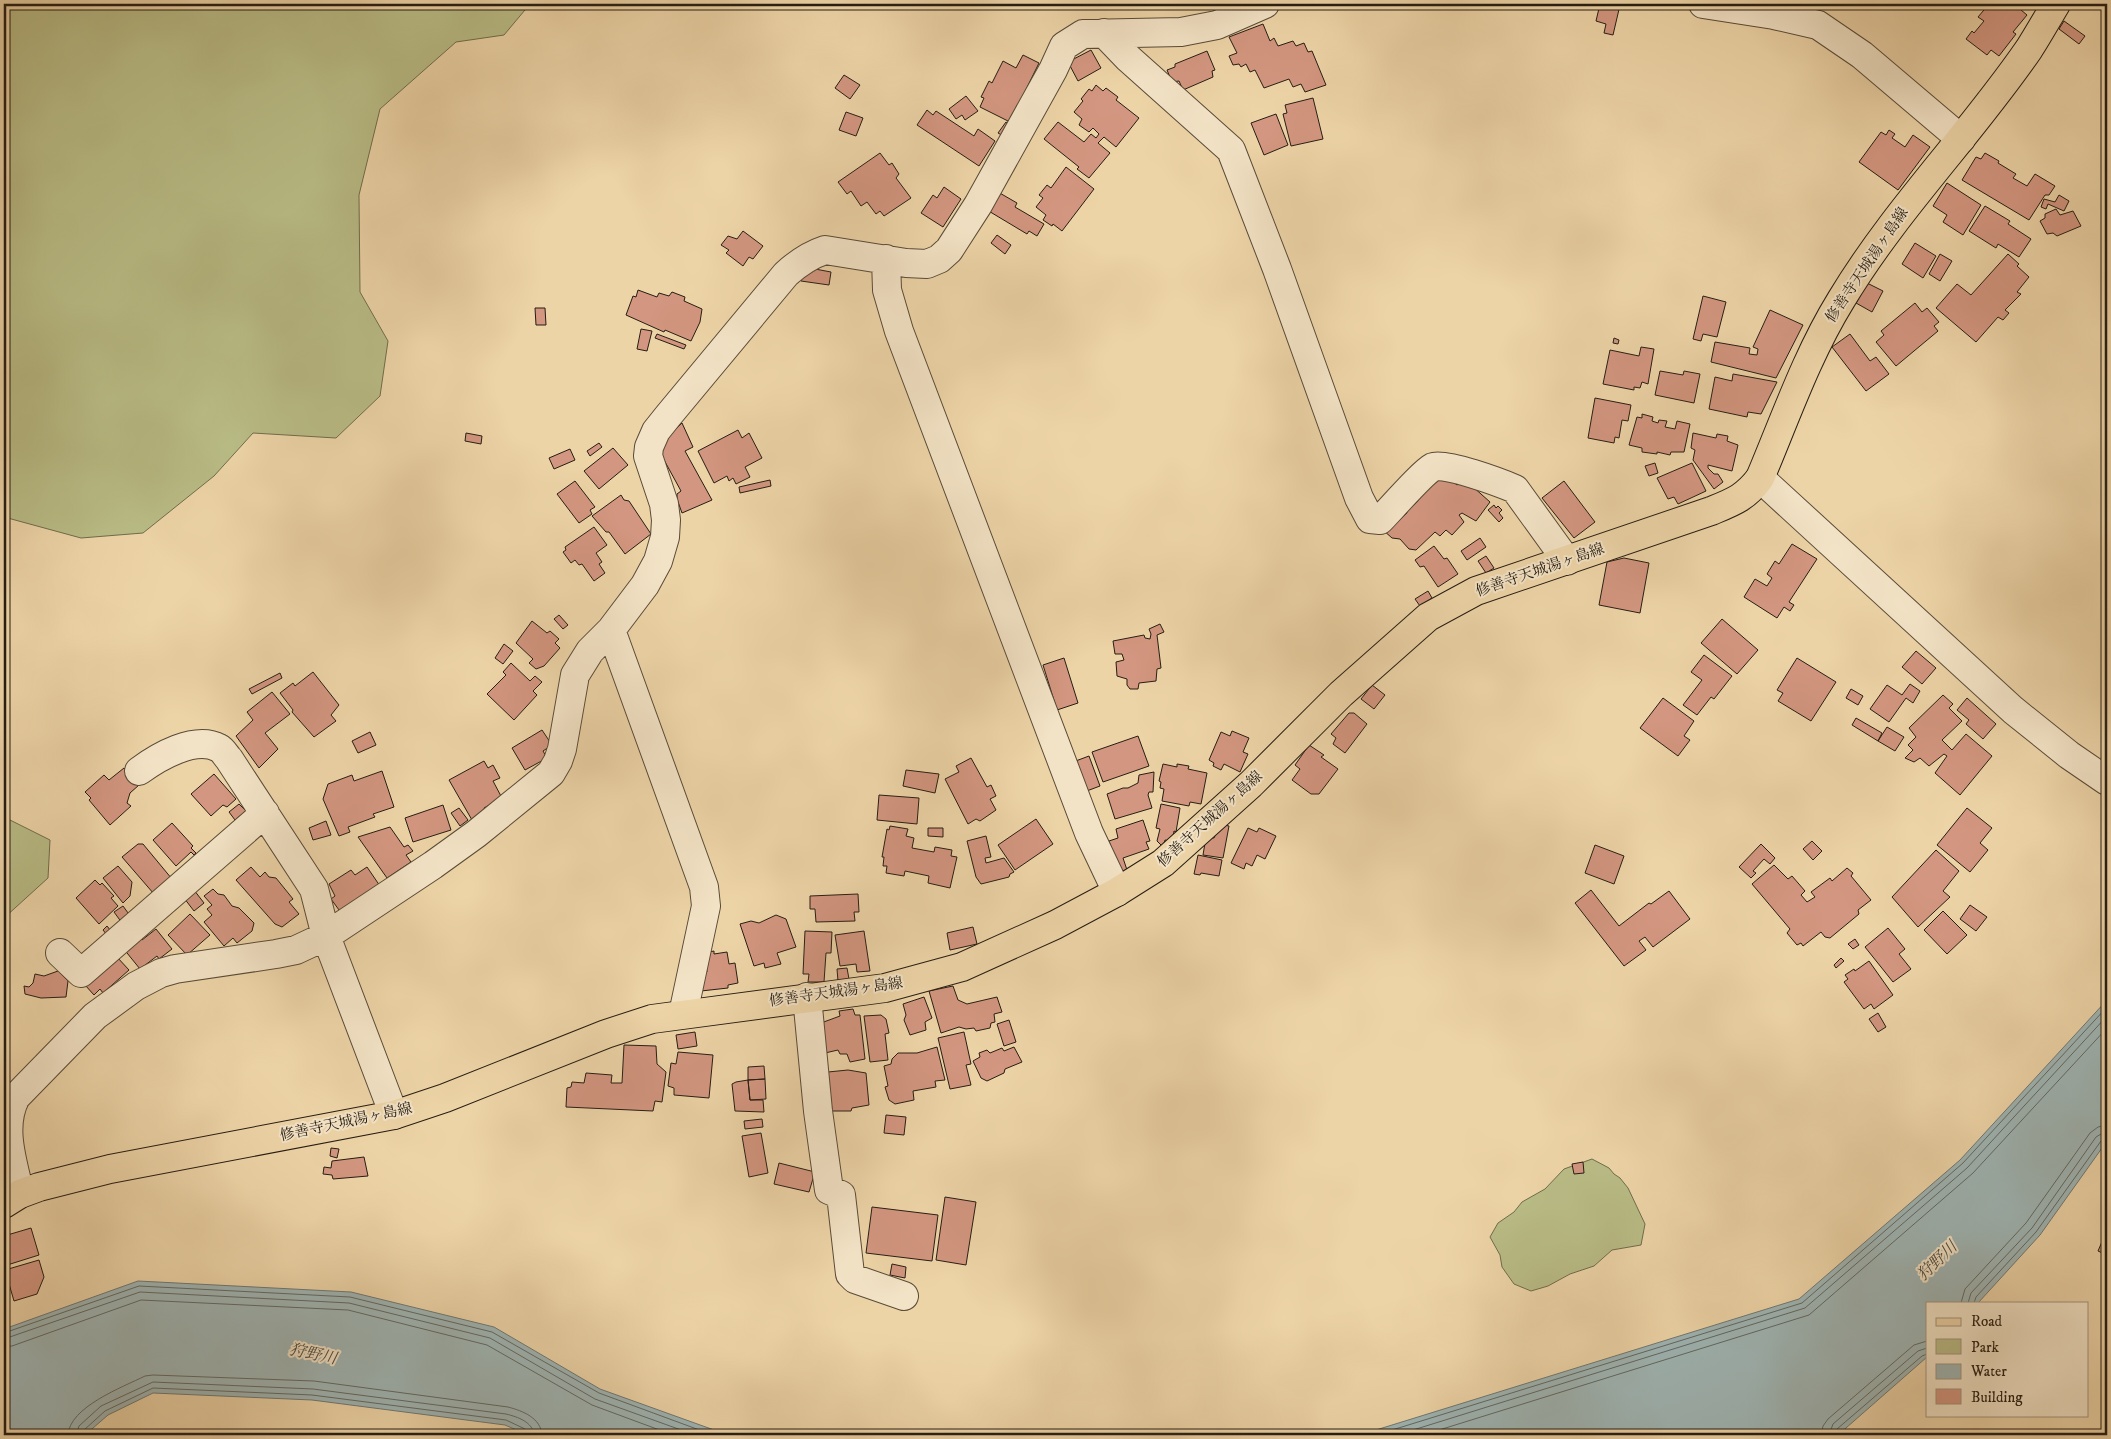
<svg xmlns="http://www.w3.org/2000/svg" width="2111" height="1439" viewBox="0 0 2111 1439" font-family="'IM FELL DW Pica','Noto Serif JP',serif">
	<rect width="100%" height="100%" fill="#edd4a7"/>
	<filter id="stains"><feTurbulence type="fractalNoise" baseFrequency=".004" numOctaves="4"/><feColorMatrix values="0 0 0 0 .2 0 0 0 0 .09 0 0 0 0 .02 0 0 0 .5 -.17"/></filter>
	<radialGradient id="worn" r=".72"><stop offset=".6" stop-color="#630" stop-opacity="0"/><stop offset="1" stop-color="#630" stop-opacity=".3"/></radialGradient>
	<!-- green -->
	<path fill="#b9bc86" stroke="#706c4c" d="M4,4H530L504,35L456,42L380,109L359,195L360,292L388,341L380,396L336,438L253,433L214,476L143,533L81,538L4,517Z
		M4,817L50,840L48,878L4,918Z
		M1592,1159L1609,1168L1614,1174L1620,1178L1628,1188L1645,1224L1641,1245L1612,1250L1594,1266L1570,1274L1548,1286L1531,1291L1514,1284L1502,1267L1500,1255L1490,1237L1498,1223L1514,1212L1522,1202L1545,1189L1564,1169Z"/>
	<!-- water -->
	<path fill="#9fb5b4" stroke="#6f7874" d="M2107,1000V1141L2040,1235L1978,1303H1927V1357L1838,1435H1349L1363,1434L1799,1299L1960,1160Z
		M138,1281L351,1292L494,1327L600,1389L728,1435H528L505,1425L312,1400L153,1393L108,1415L85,1435H4V1329Z"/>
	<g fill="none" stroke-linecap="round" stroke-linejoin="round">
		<!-- shore -->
		<path stroke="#626964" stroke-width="1" d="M1961,1303L1965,1289L2026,1223L2090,1133L2098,1127L2107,1125
			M1968,1303L1971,1293L2032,1228L2096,1137L2101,1134L2107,1133
			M1974,1303L1976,1297L2036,1232L2101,1141L2107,1139
			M4,1333L139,1286L350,1297L492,1332L599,1393L713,1435
			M4,1339L140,1292L349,1303L490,1338L595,1399L695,1435
			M4,1347L12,1346L141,1300L348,1310L487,1345L592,1405L673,1435
			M68,1435C69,1407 123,1387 145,1376L153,1375L314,1381L508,1407C523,1411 541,1418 542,1435
			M76,1435L79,1426L101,1406L153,1382L313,1389L506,1414C518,1417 533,1422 534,1435
			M82,1435L84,1430L105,1411L153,1388L312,1395L506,1420L525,1429L528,1435
			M1376,1435L1802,1303L1963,1163L2107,1007
			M1397,1435L1805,1308L1967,1168L2107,1016
			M1423,1435L1809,1315L1973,1173L2107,1028
			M1821,1435L1823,1426L1828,1419L1914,1345L1927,1341
			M1829,1435L1833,1424L1918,1351L1927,1348
			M1835,1435L1837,1429L1922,1356L1927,1354"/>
	</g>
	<!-- building -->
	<path fill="#d39680" stroke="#261d13" d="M1600,4L1620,5L1613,35L1604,33L1606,24L1596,21Z
		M1989,4H2014L2027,15L2013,32L2016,34L1999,56L1991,50L1987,55L1966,39L1972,31L1974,33L1984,21L1978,17Z
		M2064,21L2085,36L2079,44L2059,29Z
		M1263,24L1270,41L1274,38L1278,46L1293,41L1296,46L1304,43L1308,52L1312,51L1326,85L1305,92L1301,84L1293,87L1289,79L1264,88L1255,70L1250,72L1246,64L1241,67L1239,64L1233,65L1229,56L1237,53L1229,37Z
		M1091,50L1101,68L1078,81L1068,62Z
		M1207,51L1215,70L1212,71L1213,77L1183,90L1179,81L1172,82L1167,70L1175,67V64Z
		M1023,55L1039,63L1010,122L980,107L984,98L981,97L989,81L992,83L1003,61L1016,68Z
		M844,75L860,85L850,99L835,88Z
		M1096,85L1103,91L1106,88L1118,97L1116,100L1139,118L1116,147L1104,137L1098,143L1110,153L1089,178L1077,169L1079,167L1044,139L1058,122L1084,142L1091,134L1096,138L1099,134L1093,128L1089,132L1079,125L1082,119L1074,112L1083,101L1081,99L1089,89L1092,91Z
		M966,96L978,111L965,120L962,115L956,119L949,109Z
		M1313,98L1323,139L1291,146L1283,114L1287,113L1285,105Z
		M927,110L933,115L936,111L974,136L978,129L995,141L979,166L917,125Z
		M846,112L863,118L856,136L839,130Z
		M1276,114L1288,145L1264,155L1251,123Z
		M1006,122L1013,127L1005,137L998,133Z
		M1889,130L1895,134L1892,138L1905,147L1913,135L1930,147L1898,190L1859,162L1881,132L1886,135Z
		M880,153L889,165L892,163L899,174L896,178L911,198L884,216L880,211L876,214L867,202L861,206L851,191L847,194L838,182Z
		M1985,153L1999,161L1998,163L2016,174L2013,178L2027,186L2035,174L2055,186L2049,195H2045L2029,220L1962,180L1976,157L1981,159Z
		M1066,167L1094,189L1062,231L1053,224L1052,226L1043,220L1046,215L1036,207L1043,198L1039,195L1047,185L1051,188Z
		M1947,183L1981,205L1963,235L1943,222L1947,215L1933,206Z
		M944,187L961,199L943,227L921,213L933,195L937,198Z
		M998,192L1017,203L1015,207L1044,224L1037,236L1029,231L1027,234L987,210Z
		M2059,195L2069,201L2064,211L2048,204L2046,209L2041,207L2044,199L2055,202Z
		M1985,206L2010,221L2008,224L2031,239L2019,257L1998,244L1996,248L1969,231Z
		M2056,209L2060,215L2073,211L2081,226L2057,236L2053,233L2047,234L2040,221L2045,218V214Z
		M743,231L763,246L753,259L749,257L743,266L726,253L729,250L721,245L728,236L737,239Z
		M997,235L1011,245L1005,254L991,243Z
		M1915,243L1936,256L1923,278L1902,264Z
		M1940,254L1952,261L1940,281L1929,274Z
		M2008,254L2019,264L2017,266L2029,277L2017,292L2021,294L2005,310L2009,313L2003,320L1998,317L1976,342L1936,308L1957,284L1971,295Z
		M815,269L831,272L829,285L801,281L802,274Z
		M1867,283L1883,291L1872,312L1856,303Z
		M638,290L657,297L659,293L669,296L672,292L685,297L684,301L702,309L700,322L691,341L665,330L664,332L626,315L633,296L636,297Z
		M1703,296L1726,302L1717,337L1703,334L1701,341L1693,339Z
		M1915,303L1922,312L1927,308L1939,322L1934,326L1938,331L1896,366L1876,342L1884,335L1881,331Z
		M535,308H545L546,325H536Z
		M1770,310L1803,325L1776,378L1711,362L1715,342L1750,348L1749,354L1757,355L1758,349L1753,347Z
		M641,329L652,331L647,351L637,349Z
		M657,334L686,345L684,349L655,338Z
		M1850,334L1870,361L1876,357L1889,374L1866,391L1832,347Z
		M1614,338L1619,340L1618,344L1613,343Z
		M1641,347L1654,349L1648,384L1642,382L1640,388L1634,387V390L1603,384L1610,350L1639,356Z
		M1660,371L1683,375L1684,371L1700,374L1694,403L1655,395Z
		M1733,374L1777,382L1761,414L1748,412L1747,417L1709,409L1715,377L1732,381Z
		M1595,398L1631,405L1628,421L1622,420L1619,438L1615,437L1614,443L1588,438Z
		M1642,414L1653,417L1652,421L1658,423L1659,420L1667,421L1665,427L1675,429L1677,421L1690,424L1684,452H1671L1670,455L1657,452V454L1642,452V448L1629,445L1637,417L1642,418Z
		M682,423L693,447L685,451L712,500L682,513L677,499V494L681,491L658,449L659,445Z
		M738,430L742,438L749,433L762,458L745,467L750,477L736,484L733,478L729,481L727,476L714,483L698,451Z
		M466,433L482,436L481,444L465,441Z
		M1693,433L1716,438L1717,434L1728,436L1727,441L1738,445L1732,471L1708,465V468L1714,474H1718L1723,482L1714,489L1693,460L1695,450L1691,448Z
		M599,443L602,447L590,456L587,451Z
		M613,448L628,465L599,489L584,471Z
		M570,449L575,460L554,469L549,458Z
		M1655,463L1658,473L1649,476L1645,466Z
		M1692,463L1706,491L1678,504L1674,497L1668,499L1657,478Z
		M1437,476L1449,478L1457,485L1461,482L1471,488L1472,486L1490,502L1476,521L1462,513L1459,515L1464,522L1452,535L1446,530L1440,536L1435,532L1416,550L1409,549L1400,539L1392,538L1383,530L1394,519L1397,522L1407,513L1406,509L1410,504L1414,505L1418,501L1416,497Z
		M770,480L771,486L740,493L739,487Z
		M575,481L595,507L590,510L592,514L579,523L557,494Z
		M1564,481L1595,522L1574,538L1542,498Z
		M621,495L624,500L629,501L651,534L625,554L609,532H606L592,516Z
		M1494,505L1496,508L1498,506L1502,510L1499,513L1503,518L1499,522L1488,510Z
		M594,527L607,545L596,553L602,562L599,564L605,573L594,581L582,564L579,565L575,560L571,563L563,552L566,550L565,547Z
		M1480,538L1486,547L1467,560L1461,551Z
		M1792,544L1817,559L1789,602L1794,605L1790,611L1784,607L1777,618L1744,597L1755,579L1767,586L1772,578L1767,574L1775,561L1779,564Z
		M1434,546L1444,559L1447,558L1458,574L1438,587L1424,566L1420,567L1415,560Z
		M1486,556L1494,568L1486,573L1478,561Z
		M1624,558L1649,563L1640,613L1599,605L1607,562Z
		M1428,591L1432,598L1420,606L1415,599Z
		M559,615L568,625L563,629L554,619Z
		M1722,619L1758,650L1737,674L1701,643Z
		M532,621L547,633L550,631L559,639L555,643L560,648L544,666L536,669L529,663L533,659L516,643Z
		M1160,624L1164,632L1157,635L1161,668L1157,669L1156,681L1139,683L1138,689H1130L1127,685V679L1117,676L1116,662L1124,660L1122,654H1115L1113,641L1144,635L1145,638L1150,639L1151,634L1149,629Z
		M504,644L513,651L503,664L495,658Z
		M1916,651L1936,668L1922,684L1902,667Z
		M1704,655L1732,676L1714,699L1711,697L1697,715L1683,705L1702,680L1691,672Z
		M1064,658L1078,703L1057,710L1043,665Z
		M1797,658L1836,682L1811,721L1778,701L1783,693L1777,690Z
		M511,663L530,681L535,676L542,682L533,691L537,695L514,720L487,694L506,675L503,672Z
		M313,672L339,705L331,715L336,721L314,737L292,712L293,710L280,693L293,683L295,686Z
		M280,673L282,678L252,694L249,689Z
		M1910,684L1920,691L1913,703L1906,698L1889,722L1870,709L1887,685L1902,695Z
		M1372,685L1385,695L1374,709L1361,699Z
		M1851,689L1863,696L1858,705L1846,698Z
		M272,692L290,714L265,733L278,749L259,768L236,736L253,720L247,712Z
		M1943,695L1953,704L1949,708L1962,721L1942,740L1952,750L1966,734L1992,756L1960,795L1935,773L1947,756L1944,754L1929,766L1920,758L1914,762L1905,758L1913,750L1908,745L1916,737L1909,728Z
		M1663,698L1694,721L1684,736L1690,740L1678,756L1640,728Z
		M1967,698L1996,724L1983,739L1966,724L1969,720L1957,710Z
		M1349,713H1354L1367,724L1345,753L1333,744L1336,738L1331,734Z
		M1856,718L1882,733L1878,741L1852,725Z
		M1887,727L1904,737L1895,751L1878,741Z
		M542,730L552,745L543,751L547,758L525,770L512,748Z
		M1232,731L1249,738L1243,752L1248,754L1240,772L1224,764L1221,770L1213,766L1214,763L1209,760L1221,732L1230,736Z
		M370,732L376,745L358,753L352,741Z
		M1138,736L1149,766L1103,782L1092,752Z
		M1309,745L1324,755L1321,757L1338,769L1319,794H1311L1292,780L1300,769L1295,765Z
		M1089,756L1100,786L1084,792L1073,762Z
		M971,758L987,787L991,785L996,796L990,799L996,810L980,821L976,819L968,824L945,779L959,772L956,766Z
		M484,761L488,768L493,765L500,778L493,781L502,798L484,808L486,812L472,820L449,780Z
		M1163,764L1177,767V764L1189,766L1188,769L1207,773L1201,804L1190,802L1189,806L1162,801L1164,789L1160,788L1161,782L1159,781Z
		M124,768L139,785L130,793L127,803L131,806L110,825L89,800L91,798L85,792L104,775L109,780Z
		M906,770L939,774L935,793L903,786Z
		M382,771L394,807L373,814L375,817L348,827L350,832L339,836L323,799L328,784L352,775L354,781Z
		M1154,772L1153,792H1149L1148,795L1152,808L1115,819L1107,794L1123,788H1128L1138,783L1139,775Z
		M214,774L236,799L227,807L223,805L211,816L191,794Z
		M879,795L919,798L917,824L877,820Z
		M239,804L246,811L235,820L229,812Z
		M1161,804L1180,808L1176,832L1174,831L1173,838L1170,841L1165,840L1163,847L1157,841L1160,829L1156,828Z
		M443,805L451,830L413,842L405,818Z
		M459,808L468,820L460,826L451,813Z
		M1967,808L1992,828L1980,843L1988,850L1970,872L1937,845Z
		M1036,819L1053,844L1015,870L998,845Z
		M1143,820L1150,841L1146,842L1149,849L1123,858L1127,870L1120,872L1109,841L1118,838L1116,829Z
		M326,821L331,835L313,840L309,828Z
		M172,823L193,846L191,848L196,853L194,855L191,852L176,866L153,840Z
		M1220,824L1229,826L1223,858L1203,855L1206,837L1214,838Z
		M890,826L908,829L906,836L914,838L912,848L934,852L935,847L952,850L951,856L957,857L950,888L928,883L929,876L905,871L904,876L886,873L887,866H883L884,857H882L887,829L889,830Z
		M390,827L404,847L408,845L413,851L406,855L411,862L387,878L358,837Z
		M928,828H943V837L928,836Z
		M1248,828L1257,832L1259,828L1276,836L1265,859L1257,855L1252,866L1246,863L1244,869L1231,863Z
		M986,836L991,857L985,858L986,863L1004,858L1014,872L1010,874L1009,877L981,884L976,877L967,841Z
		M1812,841L1822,851L1813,860L1803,849Z
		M138,844H143L172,879L154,894L122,857Z
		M1761,844L1775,858L1770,864L1764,859L1753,871L1756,873L1751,878L1739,867Z
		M1595,845L1624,856L1614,884L1585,873Z
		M1936,850L1959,871L1943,891L1950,897L1918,927L1892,897Z
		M1198,855L1222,860L1219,876L1201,873L1200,875L1194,874Z
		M1774,865L1788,879L1792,876L1805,891L1801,895L1807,902L1815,897L1811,892L1830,878L1832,881L1847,868L1853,873L1851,876L1871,900L1858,910L1859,914L1830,938L1825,937L1821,932L1803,946L1801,943L1797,945L1787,933L1790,929L1752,884Z
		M118,866L132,882L130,896L123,903L103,878Z
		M251,867L260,877L265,872L269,877L276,878L293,899L289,902L299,914L282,927L275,924L236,880Z
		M367,867L380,886L342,914L331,899L335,896L329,884L351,870L355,875Z
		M95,880L100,885L102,883L114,896L111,898L118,906L99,924L76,898Z
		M213,889L218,894L224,895L232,906L239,908L254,923L252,931L237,943L233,938L224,946L204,922L212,915L207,909L212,905L204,896Z
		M194,890L204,903L194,911L184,898Z
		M1591,890L1619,926L1649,903L1651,904L1669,891L1690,919L1653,947L1645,937L1639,941L1646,950L1624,966L1575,903Z
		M858,894L859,912H854L855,921L816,922L815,909H810V896Z
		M1970,905L1987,917L1976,931L1960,919Z
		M123,906L131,917L122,923L114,912Z
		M1943,911L1967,935L1947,954L1924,930Z
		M190,914L210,935L187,955L168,935Z
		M776,915L786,919L796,947L777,953L781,964L765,968L764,963L754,966L740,924L751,921L759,923Z
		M107,926L111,931L107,935L103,930Z
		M973,927L977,944L950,950L947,933Z
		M1888,928L1905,949L1899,954L1911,969L1893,982L1865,947Z
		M156,929L172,949L159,959L157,956L140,969L123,948L139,936L142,940Z
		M805,931L832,932L831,953H826L824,982H808L809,974H803Z
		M864,931L870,971L857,972L856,964L840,966L835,935Z
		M1855,939L1859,945L1853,949L1848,944Z
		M714,951V954L727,952L729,964L735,963L738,983L728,985V988L701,991L699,973L707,972L704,953Z
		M117,957L129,970L103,993L100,989L94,995L85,985Z
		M1841,958L1844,961L1836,968L1834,965Z
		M1869,961L1893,995L1874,1009L1871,1004L1864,1009L1844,982L1848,979L1845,975L1854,969L1855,971Z
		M847,968L849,979L838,981L837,969Z
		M58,971L68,981L66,997L41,998L25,994L24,986L29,987L33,983L35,974L44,976Z
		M953,986L958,1000L967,1004L997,997L1002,1012L994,1014L995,1022L991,1023L990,1028L976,1031L974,1028L966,1029L959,1027L941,1033L929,991Z
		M924,997L932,1018L925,1022L926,1030L910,1035L904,1020L906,1015L903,1004Z
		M853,1009L855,1015H860L865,1059L850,1062L847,1054H840L838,1050L825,1053L821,1023L840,1016L839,1011Z
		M1878,1013L1886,1027L1878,1032L1869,1019Z
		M881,1015L886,1019L889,1033L885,1034L888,1060L870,1062L864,1016Z
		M1009,1020L1016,1042L1004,1046L997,1024Z
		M695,1032L697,1046L678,1049L676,1035Z
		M964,1032L971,1064L966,1065L971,1085L950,1089L938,1038Z
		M624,1045L656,1046L657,1064L666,1072L662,1102L655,1101L653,1111L566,1107L567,1088L571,1087L572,1082L584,1083L586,1073L612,1075L611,1083H622Z
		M937,1047L945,1080L935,1081L936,1087L913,1091L914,1100L895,1104L889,1100L885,1087L888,1086L884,1066L891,1064L892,1059L898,1053H917Z
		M1014,1047L1022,1062L1005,1069L1004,1073L987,1081L981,1078L973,1061L980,1057L979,1053L987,1050L990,1053L1002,1048L1004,1051Z
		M678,1052L713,1055L709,1098L674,1095V1088L668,1086L671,1063L676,1064Z
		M764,1066L765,1079L748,1080V1067Z
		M848,1070L866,1073L869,1105L852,1108L851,1111H832L828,1072Z
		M765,1079L766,1099L750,1100L748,1080Z
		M748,1080L750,1100H763L764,1112L735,1111L732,1084L736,1082Z
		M886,1115L906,1117L904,1135L884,1133Z
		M762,1119L763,1127L745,1129L744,1121Z
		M761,1133L768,1173L749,1177L742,1136Z
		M331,1148L339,1149L337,1158L330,1156Z
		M364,1157L368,1176L333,1179L332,1175L323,1174L324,1167L331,1168L332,1161Z
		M1583,1162L1584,1173L1574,1174L1572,1164Z
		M779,1163L815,1172L809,1192L774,1184Z
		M945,1197L976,1202L966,1265L936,1260Z
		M872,1207L938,1215L932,1261L866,1253Z
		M31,1228L39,1255L4,1266V1236Z
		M2107,1230V1255L2098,1251Z
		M39,1260L44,1277L37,1294L14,1301L5,1270Z
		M892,1264L906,1267L905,1278L890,1275Z
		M2106,1324H2107V1340L2103,1339Z"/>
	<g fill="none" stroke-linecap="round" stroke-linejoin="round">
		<!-- minor casing -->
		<g stroke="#584b38" stroke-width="30">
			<path id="minor" d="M1703,4L1774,15L1818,25L1862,55L1961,139
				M1104,33L1128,58L1231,150L1277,269L1359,498L1370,519L1380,520C1390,510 1423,472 1433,467C1445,462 1501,483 1515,489L1567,561
				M886,259L887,290L899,331L1089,833L1117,892
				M1760,478L2013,710L2069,755L2107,781
				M611,630L704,887L706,906L683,1014
				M139,771C158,757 195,735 219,748C223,750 226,756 229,759L314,889L326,936L394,1115
				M60,953L81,973L265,813
				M807,997L818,1111L829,1190L841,1195L850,1274L855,1279L904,1296
				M20,1194C13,1162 0,1127 16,1097L95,1016L136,986L161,973L175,969L276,954L296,950L326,936L433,865L476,834L551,773L558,761L562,749L575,675L590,651L611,630L645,585L658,561L665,537L666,520L664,504L648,456L649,447L656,431L668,416L786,274C797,264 810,255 825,250L906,263L927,264L939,259L949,250L978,205L1053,70L1064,46L1083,34L1181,32L1217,25L1265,4"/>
		</g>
		<!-- major casing -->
		<g stroke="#261d13" stroke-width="30">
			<path id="major" d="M4,1204L20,1194L39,1187L110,1169L394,1115L445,1098L606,1034L652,1019L885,988L962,967L1055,925L1117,892L1163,863L1251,784L1341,694L1428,617L1476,591L1711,511C1733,502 1745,498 1760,478C1785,419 1807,355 1841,300C1895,210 1970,135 2029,49C2038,35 2047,19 2056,4"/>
		</g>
		<!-- minor -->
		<use href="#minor" stroke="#f3e3c6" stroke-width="28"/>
		<!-- major -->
		<use href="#major" stroke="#edd4a7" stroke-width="28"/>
	</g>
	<g text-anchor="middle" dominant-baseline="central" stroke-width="4" stroke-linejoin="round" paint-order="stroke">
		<!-- street labels -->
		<g font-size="15" fill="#261d13" stroke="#f3e3c6">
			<text transform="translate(1867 265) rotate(-56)">修善寺天城湯ヶ島線</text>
			<text transform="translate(1540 570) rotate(-19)">修善寺天城湯ヶ島線</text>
			<text transform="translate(1210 819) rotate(-42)">修善寺天城湯ヶ島線</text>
			<text transform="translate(836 992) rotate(-8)">修善寺天城湯ヶ島線</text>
			<text transform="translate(346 1122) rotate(-12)">修善寺天城湯ヶ島線</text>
		</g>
		<!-- water labels -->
		<g font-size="16" font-style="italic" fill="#4a4b43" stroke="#f3e3c6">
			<text transform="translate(1937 1261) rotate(-44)">狩野川</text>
			<text transform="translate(313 1354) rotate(12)">狩野川</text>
		</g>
	</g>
	<!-- margin -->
	<rect width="2111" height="1439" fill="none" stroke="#edd4a7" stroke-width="20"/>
	<rect x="5" y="5" width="2101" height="1429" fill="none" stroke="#261d13" stroke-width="2.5"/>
	<rect x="10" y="10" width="2091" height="1419" fill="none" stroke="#261d13"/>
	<!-- legend -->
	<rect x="1926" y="1302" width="162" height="115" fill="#f3e3c6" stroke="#a1947e"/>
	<rect x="1936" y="1318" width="25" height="8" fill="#edd4a7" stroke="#a1947e"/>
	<text x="1971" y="1326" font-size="15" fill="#261d13">Road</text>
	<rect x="1936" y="1339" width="25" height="15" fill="#b9bc86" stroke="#a1947e"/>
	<text x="1971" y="1352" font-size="15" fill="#261d13">Park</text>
	<rect x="1936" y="1364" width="25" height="15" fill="#9fb5b4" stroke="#a1947e"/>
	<text x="1971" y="1376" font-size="15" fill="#261d13">Water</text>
	<rect x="1936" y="1389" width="25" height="15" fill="#d39680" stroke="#a1947e"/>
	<text x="1971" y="1402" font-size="15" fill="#261d13">Building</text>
	<rect width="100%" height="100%" filter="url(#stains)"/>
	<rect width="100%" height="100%" fill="url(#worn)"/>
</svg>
